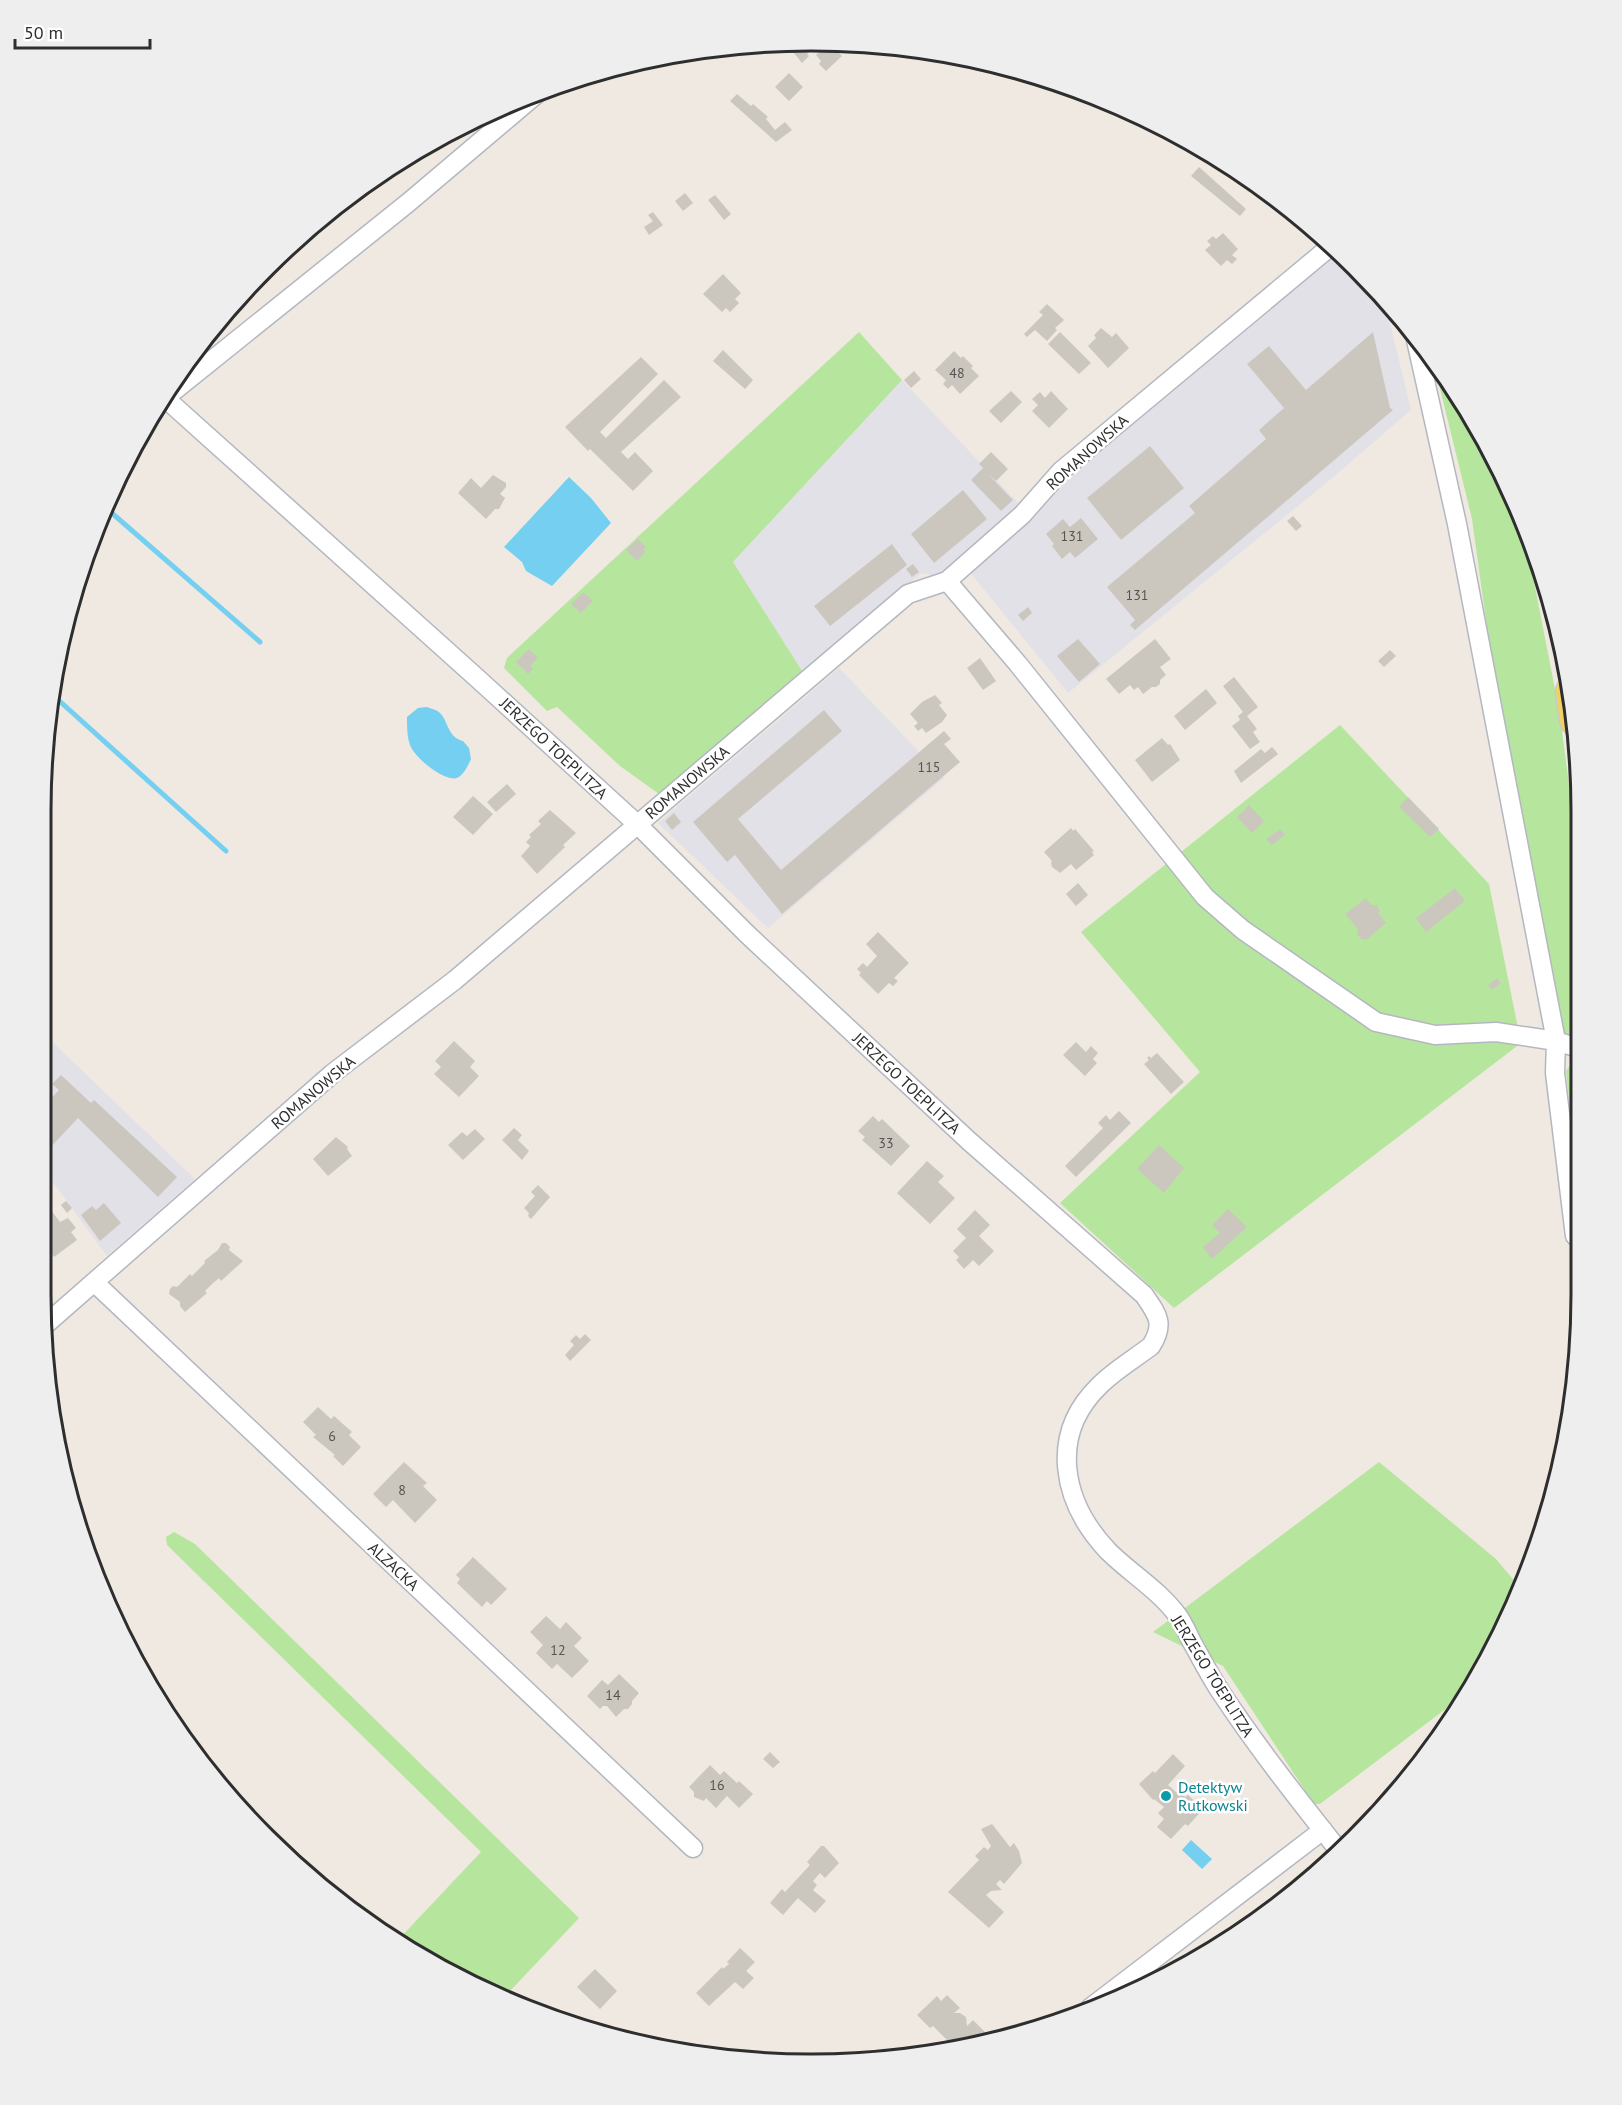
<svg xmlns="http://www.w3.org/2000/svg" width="1622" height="2105" viewBox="0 0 1622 2105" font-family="'PT Sans',sans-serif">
	<rect width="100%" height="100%" fill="#efe9e1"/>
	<!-- industrial -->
	<path fill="#e3e1e8" d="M1337,251L1356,266L1385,302L1411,410L1325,484L1068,693L969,571L1046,497Z
		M902,380L1021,506L938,577L922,573L802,671L733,562Z
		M839,668L944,778L768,928L658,823Z
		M41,1031L195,1179L107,1256L41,1166Z"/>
	<!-- green -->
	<path fill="#b6e59e" d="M859,332L902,380L733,562L802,671L659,794L620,766L557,707L547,711L504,668L507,658Z
		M1433,360L1452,383L1523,528L1528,551L1560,715L1575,832V1036L1564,1034L1492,664L1472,519Z
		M1340,725L1489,884L1521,1043L1174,1308L1060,1203L1200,1072L1081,932Z
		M1575,1063V1152L1566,1071L1571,1064Z
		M1379,1462L1496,1559L1522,1590L1468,1692L1320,1804H1314L1223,1666L1153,1632Z
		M174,1532L195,1544L579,1918L510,1991L501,1992L426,1961L398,1940L481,1852L167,1545L166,1537Z"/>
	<!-- water -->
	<path fill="#75cff0" d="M569,477L591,498L611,523L552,586L526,571L522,562L504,547Z
		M427,707C432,709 438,710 441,714C449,724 448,737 463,741L469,748L471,759C468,765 464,775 457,778C444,782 414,757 410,745C407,737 407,725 407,717L418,708Z
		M1191,1840L1212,1859L1202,1869L1182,1850Z"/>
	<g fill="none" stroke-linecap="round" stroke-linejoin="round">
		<!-- stream -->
		<path stroke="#75cff0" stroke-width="5" d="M105,507L260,642
			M55,697L226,851"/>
	</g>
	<!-- building -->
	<path fill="#cbc7bf" d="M805,41L812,49L807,54L809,56L802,63L786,43Z
		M829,43L842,56L826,71L819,64L821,61L816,55Z
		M789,73L803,87L789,101L775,87Z
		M737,94L751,106L753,104L768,117L766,119L775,130L785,122L792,130L776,142L730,101Z
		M1199,167L1246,209L1240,216L1191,176Z
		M685,193L693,203L683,211L675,201Z
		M715,195L731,214L724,220L708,200Z
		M653,212L663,225L649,235L644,227L653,221L648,215Z
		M1223,233L1238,249L1232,255L1237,259L1232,264L1227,260L1221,266L1205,250L1211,245L1207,241L1213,236L1216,239Z
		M723,274L741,293L735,299L739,303L730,312L726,308L722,312L703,294Z
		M1047,304L1064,320L1055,328L1057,330L1047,341L1035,330L1027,337L1024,334L1043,315L1039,312Z
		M1101,328L1112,337L1116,333L1129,348L1108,368L1088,346L1096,338L1094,335Z
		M1060,332L1091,363L1079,374L1048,344Z
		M1373,332L1390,408L1393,410L1135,630L1130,625L1135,620L1107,587L1195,513L1189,506L1266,439L1259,430L1284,408L1247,364L1269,346L1306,390Z
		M723,350L753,380L745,389L713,361Z
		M954,351L961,358L963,356L973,366L971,368L979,376L960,394L952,385L948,389L943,384L946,380L935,370Z
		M641,357L658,374L600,432L606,438L664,380L681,397L621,452L628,459L635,452L653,471L633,491L590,449L588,451L565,427Z
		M914,371L921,379L911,388L904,380Z
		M1011,391L1022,402L1001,423L989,411Z
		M1051,391L1068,409L1049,428L1032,411L1038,405L1032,399L1040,392L1045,398Z
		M1150,446L1184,488L1121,540L1087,498Z
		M991,452L1008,469L996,481L988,474L1013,500L1001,511L971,480L983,468L979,464Z
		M493,475L506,483V487L500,494L505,498L499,509H495L486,519L458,493L471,478L481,488Z
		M963,490L987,519L934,563L911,534Z
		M1293,516L1302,526L1296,531L1287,521Z
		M1081,518L1098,539L1075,558L1070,552L1062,559L1052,546L1054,544L1046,534L1063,519L1070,527Z
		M638,539L646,547L643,550L645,552L637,561L626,550Z
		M892,544L907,565L830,626L814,606Z
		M913,564L919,572L912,577L906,569Z
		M583,592L593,601L581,613L571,604Z
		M1028,607L1032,613L1023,621L1018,615Z
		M1078,639L1100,664L1079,682L1057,656Z
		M1155,639L1171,659L1160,667L1166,675L1160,680V684L1156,687H1152L1143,694L1138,687L1134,690L1130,685L1119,694L1106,679Z
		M529,649L538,658L530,666L533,669L528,674L516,662Z
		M1390,650L1396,656L1384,667L1378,661Z
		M980,658L996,681L983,690L967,668Z
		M1234,677L1258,707L1247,716L1257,729L1253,732L1260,742L1250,749L1232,726L1240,720L1238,716L1243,712L1223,686Z
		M1206,689L1217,703L1185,730L1174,716Z
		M935,695L942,703L939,705L947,715L942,722L926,733L922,728L918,731L914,726L918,723L910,714L922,702Z
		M824,710L842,731L738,819L781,870L944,731L951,739L944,744L960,762L782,914L735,855L727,862L693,822Z
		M1162,738L1168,745L1170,744L1180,760L1152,782L1135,760Z
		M1272,747L1278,754L1241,783L1234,771L1261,749L1265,753Z
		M507,784L516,794L496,812L487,802Z
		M473,796L493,814L473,835L453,817Z
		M1408,797L1439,829L1430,837L1399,807Z
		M1249,805L1264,821L1252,833L1237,817Z
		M550,810L576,833L563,845L565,847L537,874L521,856L530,846L526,842L531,837L529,835L541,824L538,821Z
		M674,813L681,822L672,830L665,821Z
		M1071,828L1073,831L1075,829L1094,851L1092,852L1094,855L1076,870L1071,864L1060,873L1052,867L1051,863L1052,861L1044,852Z
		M1280,829L1285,835L1272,845L1266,839Z
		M1078,883L1088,895L1076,906L1066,894Z
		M1455,888L1465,901L1426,932L1416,918Z
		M1366,898L1371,905H1377L1380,912L1378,913L1386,923L1366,940L1360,938L1357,934L1358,929L1345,914Z
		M878,932L909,963L894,978L898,981L893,986L889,983L878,994L859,975L861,973L857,969L863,963L867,967L877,956L866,944Z
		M1497,978L1501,983L1492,990L1488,985Z
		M454,1041L475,1061L470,1067L479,1076L459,1097L434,1074L441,1067L435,1061Z
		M1076,1042L1086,1052L1091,1046L1098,1053L1093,1059L1097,1063L1085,1076L1063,1055Z
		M1157,1053L1184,1082L1171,1094L1144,1064L1149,1060L1147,1058L1149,1056L1151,1058Z
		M61,1075L91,1103L94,1100L177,1177L158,1197L78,1118L47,1151L41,1145V1109L59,1090L52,1084Z
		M1119,1111L1131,1123L1076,1177L1065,1166L1103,1128L1098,1123L1106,1115L1110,1120Z
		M873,1116L879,1122L882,1119L910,1146L891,1166L862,1140L865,1137L858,1131Z
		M514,1128L522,1135L518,1140L529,1151L522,1160L502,1140Z
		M475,1129L485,1139L463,1160L448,1145L462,1132L467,1136Z
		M336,1137L348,1147L347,1149L352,1156L328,1176L313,1159Z
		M1159,1145L1184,1168L1164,1193L1137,1169Z
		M927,1161L944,1176L938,1182L955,1198L930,1224L897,1193Z
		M538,1185L550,1197L531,1219L528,1216L529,1213L524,1208L535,1196L531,1192Z
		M41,1197L60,1222L68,1218L76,1228L71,1232L77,1240L54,1257L41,1239Z
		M66,1201L72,1208L67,1213L61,1205Z
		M104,1203L121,1223L100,1241L81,1215L92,1206L96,1210Z
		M1228,1209L1247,1227L1212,1259L1203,1247L1220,1233L1212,1225Z
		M975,1210L990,1225L979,1236L994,1251L979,1266L973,1260L964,1269L956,1260L959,1257L953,1251L966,1238L957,1229Z
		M222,1243H226L230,1247L229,1250L243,1261L221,1281L219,1278L212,1284L205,1291L207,1293L185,1312L180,1306V1302L169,1294L170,1289L173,1286L177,1287L190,1274L192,1276L205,1263L204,1261L218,1250Z
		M585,1334L591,1340L570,1361L565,1355L574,1345L570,1341L576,1335L580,1339Z
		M318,1407L331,1419L334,1416L352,1432L349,1435L361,1447L343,1466L333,1456L335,1455L313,1437L316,1435L303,1422Z
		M404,1462L427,1483L423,1486L437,1500L415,1523L393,1500L386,1507L373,1494Z
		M473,1557L507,1589L491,1605L487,1601L482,1607L457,1583L460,1579L456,1575Z
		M546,1616L560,1629L566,1622L582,1638L574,1646L589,1661L572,1678L557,1664L552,1669L536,1653L543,1645L530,1632Z
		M619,1674L639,1693L632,1701V1704L628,1709H624L616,1717L607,1706H603L600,1709L587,1696L602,1680L608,1685Z
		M770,1752L780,1762L773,1768L763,1759Z
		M1173,1754L1185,1766L1168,1785L1177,1793L1179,1791L1185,1797L1188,1795L1203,1809L1188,1826L1185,1824L1171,1839L1157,1827L1164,1819L1158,1813L1164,1807L1154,1799L1153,1800L1139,1784L1153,1771L1155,1773Z
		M710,1765L720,1775L724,1771L737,1783L739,1781L753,1794L739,1808L727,1796L716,1808L706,1798L704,1801L694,1797V1792L689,1787Z
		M992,1824L1010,1847L1014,1843L1019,1851L1022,1863L1004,1884L1000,1880L996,1884L1002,1890L991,1891L986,1895L1004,1912L989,1928L948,1892L979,1860L975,1856L984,1847L988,1850L991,1846L981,1829Z
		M821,1846H824L839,1863L825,1878L820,1873L813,1881L817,1885L813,1890L826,1901L815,1913L798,1898L783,1915L770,1903L782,1889L785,1892L810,1865L807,1862Z
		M740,1948L755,1962L746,1971L754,1978L743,1989L735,1982L709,2006L696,1993L722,1967L723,1969L729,1964L727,1962Z
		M595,1969L617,1991L600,2009L577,1987Z
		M947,1995L960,2008L954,2013H960L966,2017L967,2026L973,2020L986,2033L979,2040L952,2045L933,2026L930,2028L917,2015L937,1996L941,2001Z"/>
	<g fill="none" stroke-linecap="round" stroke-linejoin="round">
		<!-- minor casing -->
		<g stroke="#b4b7c1" stroke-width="21">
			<path id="minor" d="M1416,340L1457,524L1556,1041L1555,1073L1575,1236
				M165,398L477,678L637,824L747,934L969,1141L1144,1295C1158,1315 1165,1324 1151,1346C1134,1359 1115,1370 1100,1385C1048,1435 1062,1502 1108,1551C1130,1573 1159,1590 1178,1616C1184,1624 1188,1635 1193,1644C1202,1660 1210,1676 1220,1691C1257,1747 1298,1799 1340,1852
				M165,398L409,202L539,92
				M947,581L1018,664L1205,897L1243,930L1376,1022L1435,1035L1496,1032L1556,1041L1575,1047
				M95,1283L693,1848
				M45,1325L333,1073L455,980L908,594L947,581L1022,515L1061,471L1331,246
				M1090,2008L1323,1830"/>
		</g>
		<!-- primary casing -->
		<g stroke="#c9c9c9" stroke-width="33">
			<path id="primary" d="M1571,692L1575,720"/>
		</g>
		<!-- minor -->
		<use href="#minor" stroke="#fff" stroke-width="18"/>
		<!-- primary -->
		<use href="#primary" stroke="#f2d163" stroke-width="30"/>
	</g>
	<!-- markers -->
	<circle fill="#0f9aa8" stroke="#fff" stroke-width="2" cx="1166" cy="1796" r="6"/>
	<g text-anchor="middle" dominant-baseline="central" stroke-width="5" stroke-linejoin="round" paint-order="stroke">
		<!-- number labels -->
		<g font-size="14" fill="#555452">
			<text x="957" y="373">48</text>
			<text x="1072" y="536">131</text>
			<text x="1137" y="595">131</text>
			<text x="929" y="767">115</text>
			<text x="886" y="1143">33</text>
			<text x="332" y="1436">6</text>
			<text x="402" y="1490">8</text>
			<text x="558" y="1650">12</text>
			<text x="613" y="1695">14</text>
			<text x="717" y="1785">16</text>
		</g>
		<!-- street labels -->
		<g font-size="16" fill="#2e2e2e" stroke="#fff">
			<text transform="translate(1087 452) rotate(-42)">ROMANOWSKA</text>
			<text transform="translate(554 748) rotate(43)">JERZEGO TOEPLITZA</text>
			<text transform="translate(687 782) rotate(-40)">ROMANOWSKA</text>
			<text transform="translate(907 1083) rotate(43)">JERZEGO TOEPLITZA</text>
			<text transform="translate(313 1092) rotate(-40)">ROMANOWSKA</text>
			<text transform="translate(394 1566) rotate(43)">ALZACKA</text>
			<text transform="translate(1213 1676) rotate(58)">JERZEGO TOEPLITZA</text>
		</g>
		<!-- culture labels -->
		<g font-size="16" fill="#0d838f" stroke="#fff" text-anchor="start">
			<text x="1178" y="1787">Detektyw<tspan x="1178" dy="18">Rutkowski</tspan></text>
		</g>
	</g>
	<!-- crop -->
	<path d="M0 0H1622V2105H0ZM811 51H811A760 760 0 0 1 1571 811V1294A760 760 0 0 1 811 2054H811A760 760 0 0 1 51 1294V811A760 760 0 0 1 811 51Z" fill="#eee" fill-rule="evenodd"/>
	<path fill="none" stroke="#2e2e2e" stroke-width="3" d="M811 51H811A760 760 0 0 1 1571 811V1294A760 760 0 0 1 811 2054H811A760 760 0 0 1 51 1294V811A760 760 0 0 1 811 51Z"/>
	<!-- scale -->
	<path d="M15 39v9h135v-9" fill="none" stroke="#2e2e2e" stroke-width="3"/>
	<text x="24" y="39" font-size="18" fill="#2e2e2e" stroke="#ffffff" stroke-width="4.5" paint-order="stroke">50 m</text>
</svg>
